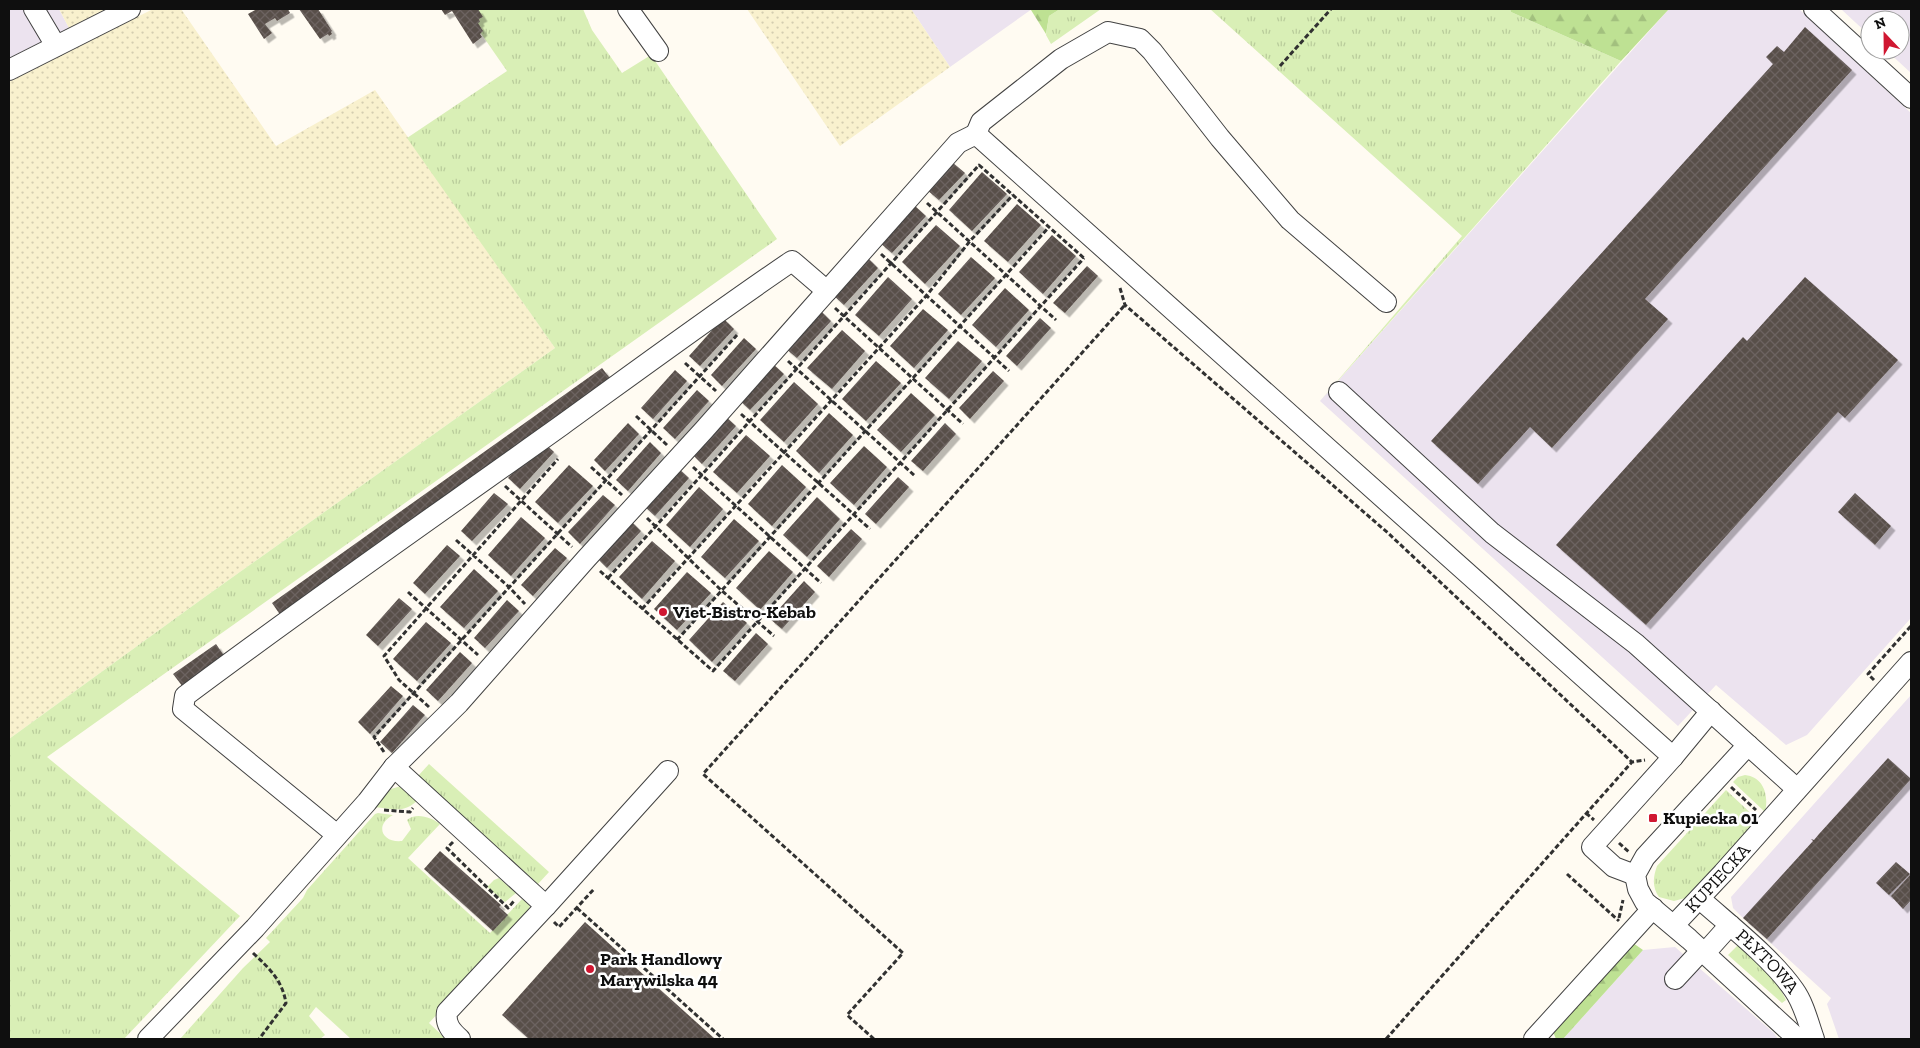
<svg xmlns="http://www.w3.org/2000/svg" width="1920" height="1048" viewBox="0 0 1920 1048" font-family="'Zilla Slab',serif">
	<defs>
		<pattern id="farmland-dots" width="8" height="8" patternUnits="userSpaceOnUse" patternTransform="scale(1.25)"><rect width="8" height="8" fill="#f9f1ce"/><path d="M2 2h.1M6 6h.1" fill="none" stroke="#d4cdb0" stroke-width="1.8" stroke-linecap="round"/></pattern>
		<pattern id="grass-tufts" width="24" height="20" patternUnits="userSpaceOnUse" patternTransform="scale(1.25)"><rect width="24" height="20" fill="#d9efb6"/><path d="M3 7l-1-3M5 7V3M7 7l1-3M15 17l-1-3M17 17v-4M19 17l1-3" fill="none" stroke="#b9cc9b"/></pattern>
		<pattern id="forest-firs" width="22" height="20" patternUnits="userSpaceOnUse" patternTransform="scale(1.25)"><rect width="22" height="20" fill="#bee193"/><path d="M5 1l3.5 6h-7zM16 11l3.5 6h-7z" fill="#a2c07e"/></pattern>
		<pattern id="building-cross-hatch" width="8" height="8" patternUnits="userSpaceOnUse" patternTransform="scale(1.25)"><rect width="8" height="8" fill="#594f4a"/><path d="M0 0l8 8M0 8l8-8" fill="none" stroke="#6c6460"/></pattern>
		<filter id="shadow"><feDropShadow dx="4.5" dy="4.5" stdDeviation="0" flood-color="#0004"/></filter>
	</defs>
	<rect width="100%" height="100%" fill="#fffbf2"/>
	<!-- industrial -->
	<path fill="#ece3ef" d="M9,9H59L69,28L9,58Z
		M911,9H1032L950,67Z
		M1669,9H1799L1911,113V618L1807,735L1786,745L1716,685L1678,726L1320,401Z
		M1841,9H1911V73L1886,50H1900V20H1870V36Z
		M1911,695V1039H1839L1827,1004L1831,998L1741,916L1733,908L1731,897Z
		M1675,947L1774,1033L1778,1039H1563L1643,950Z"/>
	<!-- farmland -->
	<path fill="url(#farmland-dots)" d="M59,9H106L69,28Z
		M153,9H181L276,146L375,90L555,348L202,599L9,739V82Z
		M747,9H911L950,67L840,146Z"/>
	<!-- grass -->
	<path fill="url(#grass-tufts)" d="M464,9H583L592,30L622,73L651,55L777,239L47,757L240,916L124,1039H9V739L202,599L555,348L407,138L507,71Z
		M1060,9H1101L1051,44L1046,35L1049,16Z
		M1210,9H1510L1511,12L1621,61L1320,401L1462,236Z
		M429,764L549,872L538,884L418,776Z
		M1745,775C1764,777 1769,796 1765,812L1733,782L1738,777Z
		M401,786L419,799C404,814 394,809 374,807L391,789Z
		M1726,790L1759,821L1689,897L1674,901L1659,897C1652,887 1653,877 1657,866Z
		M378,813L393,815C374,825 382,843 402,841L411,829L407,820C415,812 432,817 440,824L408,858L490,933L522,899L530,905L528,915L429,1023L446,1039H351L316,1007L309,1016L325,1035L320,1039H180L243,968L270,942L266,938L303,898L307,890L375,814Z
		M499,878L516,893L505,902L487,887L494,880Z
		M1738,945L1782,984L1779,986L1786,1000L1782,1003L1728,955Z"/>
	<!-- forest -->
	<path fill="url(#forest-firs)" d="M1032,9H1060L1049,16L1046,34L1031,10Z
		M1510,9H1669L1621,61L1511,12Z
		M1633,943L1643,950L1563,1039H1556L1552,1029Z"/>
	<!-- building -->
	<path fill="url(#building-cross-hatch)" filter="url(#shadow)" d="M257,9H288L290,13L277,21L275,18L265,24L272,33L264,39L248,14Z
		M299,9H318L332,31L331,32L332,34L329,36L328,34L320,39Z
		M441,9H478L483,17L479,19L480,22L478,23L483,31L480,34L482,37L473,44L452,11L445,15Z
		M1805,27L1852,70L1645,299L1668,319L1552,448L1530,427L1478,484L1431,441L1773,64L1766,57L1777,46L1784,52Z
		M952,162L965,173L939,200L927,190Z
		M982,172L1007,194L972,231L949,210Z
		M1017,204L1041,225L1008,262L984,241Z
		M914,205L926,216L892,253L880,243Z
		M936,225L960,246L925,284L902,262Z
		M1052,235L1076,256L1043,294L1019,272Z
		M867,257L878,268L844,305L833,295Z
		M971,257L995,278L961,315L938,294Z
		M1087,266L1098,276L1065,313L1053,303Z
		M888,277L912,299L879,336L855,315Z
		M1805,277L1898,360L1845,418L1838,412L1646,625L1556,545L1743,337L1747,341Z
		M1005,288L1029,310L996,347L972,325Z
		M923,309L948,330L914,368L890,346Z
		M820,310L831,321L797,358L785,348Z
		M723,318L734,329L700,366L689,356Z
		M1040,318L1051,328L1017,366L1006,356Z
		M842,330L865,351L832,389L807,368Z
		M744,338L756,349L722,386L711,375Z
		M958,341L982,361L949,399L925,378Z
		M876,361L901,383L866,421L842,399Z
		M772,363L784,374L750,410L739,400Z
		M602,368L612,381L281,616L272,603Z
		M675,370L687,381L653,419L641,408Z
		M993,371L1004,381L970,419L959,408Z
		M794,382L818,404L784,442L760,420Z
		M697,390L709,401L675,439L663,428Z
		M911,393L935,415L901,452L877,430Z
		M829,413L853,435L819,473L796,451Z
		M724,415L736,426L702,464L691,453Z
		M628,423L639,434L605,471L594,460Z
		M945,423L956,434L923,471L911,461Z
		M746,435L770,456L737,493L713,472Z
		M542,441L554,452L520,489L508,478Z
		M650,442L661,453L628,491L616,480Z
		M864,446L887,467L854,505L830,483Z
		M569,465L593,486L558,523L535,502Z
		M782,465L806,487L772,526L748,504Z
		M677,467L689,478L655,516L643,505Z
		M898,477L909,487L876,524L865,514Z
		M699,487L723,509L690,547L666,525Z
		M494,493L508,504L472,541L461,531Z
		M1855,493L1891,526L1875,545L1838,512Z
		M603,495L615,505L580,544L568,532Z
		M817,497L840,519L807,557L783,535Z
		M521,517L545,538L511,576L488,555Z
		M734,519L759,541L725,578L701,557Z
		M630,520L641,531L607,568L596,557Z
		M851,529L862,539L829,577L817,566Z
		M652,541L675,561L642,599L619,577Z
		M447,545L460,556L425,594L413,583Z
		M555,548L567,558L533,596L521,585Z
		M769,551L793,572L760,610L736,588Z
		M474,569L498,591L464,628L440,607Z
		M687,572L711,593L677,630L654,609Z
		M804,581L815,592L782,629L770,619Z
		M399,598L412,609L378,646L366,635Z
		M507,600L519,611L485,648L474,638Z
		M723,602L747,623L712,662L689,640Z
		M426,622L451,643L417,681L393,659Z
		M756,633L768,644L735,681L723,671Z
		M216,644L225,657L183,687L173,674Z
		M460,652L472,663L438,701L426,690Z
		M391,686L403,696L370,734L358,722Z
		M413,705L425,715L392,753L380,742Z
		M1888,758L1911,779L1767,939L1743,918L1813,841L1811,839L1814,840L1819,834Z
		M440,851L501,905L499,907L508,915L493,931L424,869Z
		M1896,862L1910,874L1889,895L1876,883Z
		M1911,874V900L1903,909L1891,896Z
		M585,922L715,1039H529L502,1015Z"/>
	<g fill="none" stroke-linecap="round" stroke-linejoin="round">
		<!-- minor casing -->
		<g stroke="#424242" stroke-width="22">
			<g id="minor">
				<path d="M34,9L56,46"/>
				<path d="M628,9L658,51"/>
				<path d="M1814,9L1911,98"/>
				<path d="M9,70L130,9"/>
				<path d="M976,134L981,122L1061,59L1108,32L1140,39L1152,51L1220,138L1290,220L1386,302"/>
				<path d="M1339,392L1492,533L1636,644L1748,745"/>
				<path d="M394,767L546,906L668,771"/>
				<path d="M1797,789L1748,745L1645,857L1635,875L1638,889L1645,902L1689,939L1798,1039"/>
				<path d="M337,835L183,709L185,696C309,603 436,515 562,425C638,370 714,314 792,261L827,291"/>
				<path d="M1635,875L1614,867L1592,847L1673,757L1711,711"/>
				<path id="s1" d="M1700,899C1729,925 1772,958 1794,990C1804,1004 1808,1022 1814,1039"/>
				<path id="s2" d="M1674,925L1723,873L1911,662"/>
				<path d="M1704,954L1730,925"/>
				<path d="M1675,979L1701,951"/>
				<path d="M148,1039L255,928L367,802L394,767L459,703L586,559L704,430L958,143L976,134L1673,757"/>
				<path d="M460,1039C451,1031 445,1024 447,1012L546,906"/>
				<path d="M1534,1039L1653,908"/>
			</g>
		</g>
		<!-- path -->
		<path stroke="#313131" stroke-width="3" stroke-dasharray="5 2.5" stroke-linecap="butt" d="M1280,66L1331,9
			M927,203L1056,320
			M881,254L1009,371
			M1120,288L1125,305L1388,533L1632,762L1645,760
			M835,308L963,424
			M788,361L915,476
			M685,363L716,391
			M741,414L870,529
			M636,416L667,445
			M591,467L622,495
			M693,467L821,583
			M505,486L572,547
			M647,518L721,590L774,636
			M456,540L509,587L525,604
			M600,571L713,671L1084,258
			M608,578L656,526L979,165L1085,259
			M408,592L478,655
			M642,609L927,295L970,241L1013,195
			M677,640L1049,227
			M1874,680L1868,674L1911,626
			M429,707L399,680L384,656L558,459
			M384,752L374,737L737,335
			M1731,787L1756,810
			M384,810L410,812L413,808
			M1586,813L1594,820
			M453,842L447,848L508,908L514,901
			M1619,843L1629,852
			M1567,874L1619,921
			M577,908L723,1039
			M1619,918L1623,900
			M554,922L559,927L594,889
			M253,953C270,969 282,980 286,1003L259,1039
			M874,1039L847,1015L903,953L703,774L1125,305
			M1386,1039L1632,762"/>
		<!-- minor -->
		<use href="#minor" stroke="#fff" stroke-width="20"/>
	</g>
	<!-- markers -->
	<g fill="#d01731" stroke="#fff" stroke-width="2">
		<circle cx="663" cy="612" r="5"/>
		<rect x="1648" y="813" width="10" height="10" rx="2.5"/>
		<circle cx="590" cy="969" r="5"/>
	</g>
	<g text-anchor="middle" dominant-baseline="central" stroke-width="5" stroke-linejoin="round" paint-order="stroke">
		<!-- poi labels -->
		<g font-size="18" font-weight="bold" fill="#0f0f0f" stroke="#fff" text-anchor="start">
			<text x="673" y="612">Viet-Bistro-Kebab</text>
			<text x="1663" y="818">Kupiecka 01</text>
			<text x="600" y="959">Park Handlowy<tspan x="600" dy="21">Marywilska 44</tspan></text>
		</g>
		<!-- street labels -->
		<g font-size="18" fill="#0f0f0f" stroke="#fff">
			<text stroke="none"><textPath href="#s2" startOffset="64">KUPIECKA</textPath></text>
			<text stroke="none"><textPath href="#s1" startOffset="92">PŁYTOWA</textPath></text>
		</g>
	</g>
	<!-- border -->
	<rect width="1920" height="1048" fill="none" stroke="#0f0f0f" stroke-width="20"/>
	<!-- north arrow -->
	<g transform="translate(1885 35) rotate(338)"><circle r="24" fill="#ffffff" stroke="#9f9f9f"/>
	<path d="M0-4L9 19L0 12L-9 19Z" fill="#d01731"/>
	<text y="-8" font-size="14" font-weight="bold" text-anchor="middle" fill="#0f0f0f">N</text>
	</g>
</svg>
